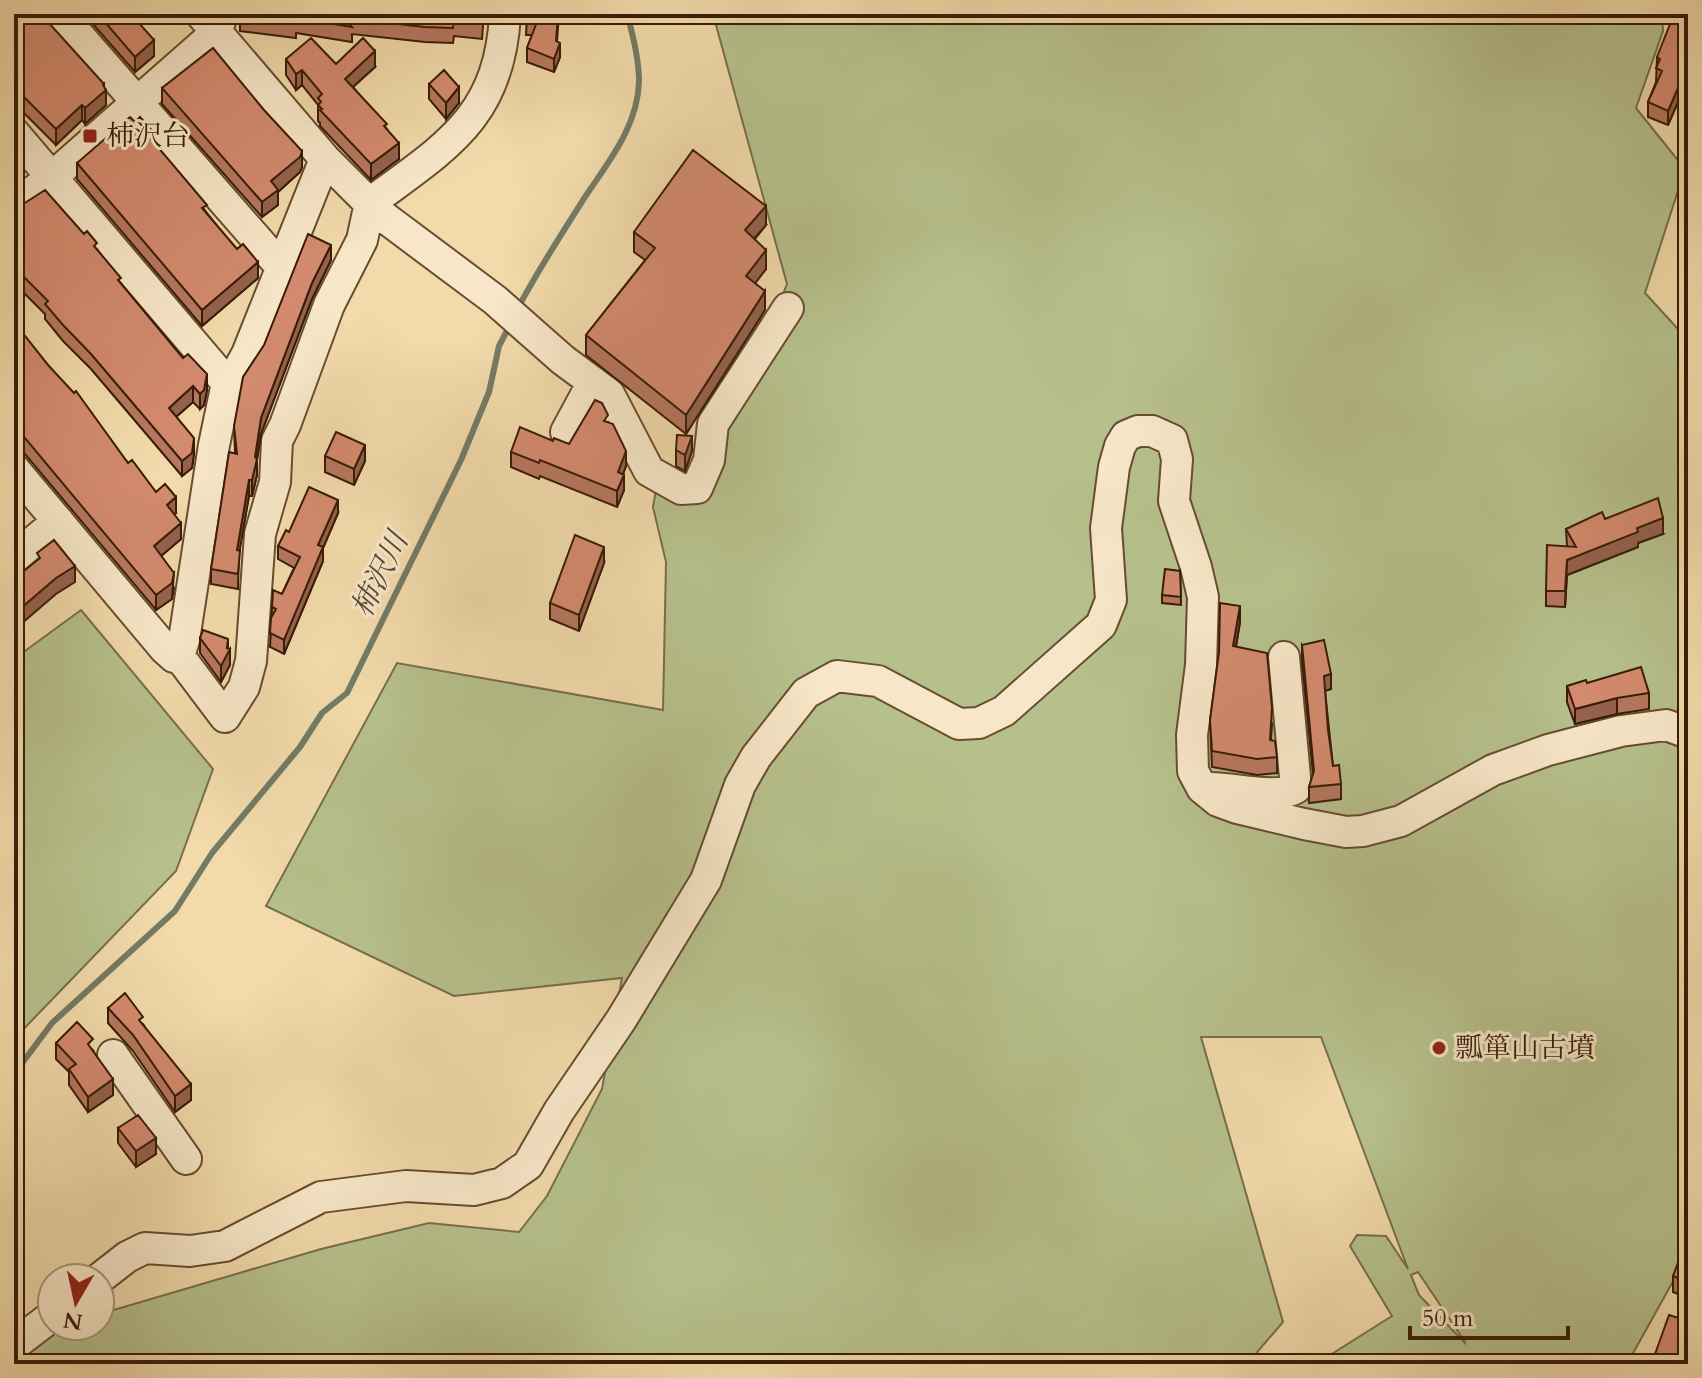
<svg xmlns="http://www.w3.org/2000/svg" width="1702" height="1378" viewBox="0 0 1702 1378" font-family="Cardo,'Noto Serif JP',serif">
	<rect width="100%" height="100%" fill="#f2daaa"/>
	<filter id="stains"><feTurbulence type="fractalNoise" baseFrequency=".0025" numOctaves="4"/><feColorMatrix values="0 0 0 0 .2 0 0 0 0 .09 0 0 0 0 .02 0 0 0 .5 -.17"/></filter>
	<radialGradient id="worn" r=".72"><stop offset=".6" stop-color="#630" stop-opacity="0"/><stop offset="1" stop-color="#630" stop-opacity=".3"/></radialGradient>
	<!-- green -->
	<path fill="#b6c08c" stroke="#786e4a" stroke-width="2" fill-rule="evenodd" d="M713,14H1662L1663,31L1636,108L1685,169L1645,293L1688,340V1239L1681,1267L1627,1364H1316L1392,1316L1350,1246L1357,1235L1386,1236L1408,1269L1321,1037H1201L1283,1322L1247,1364H14V1354L58,1326H100V1314L321,1249L429,1223L519,1232L547,1196L602,1089L622,978L454,996L266,906L397,663L663,710L666,562L653,507L657,484L709,478L787,284ZM1418,1272L1465,1342V1343L1419,1295L1411,1275Z
		M81,610L213,769L176,871L14,1039V659Z"/>
	<g fill="none" stroke-linecap="round" stroke-linejoin="round">
		<!-- stream -->
		<path stroke="#747b65" stroke-width="6" d="M518,308C538,270 562,233 585,197C609,161 638,126 639,81C639,59 633,35 627,14
			M14,1074L52,1023L175,911L212,853L300,747L322,713L347,693L461,460L489,392L499,346L510,325"/>
		<!-- minor casing -->
		<g stroke="#674c30" stroke-width="34">
			<path id="minor" d="M60,14L282,268
				M201,14L325,159L380,214L495,300L563,360L609,394L649,471L681,489L697,488L709,460L713,424L788,308
				M14,133L227,383
				M14,206L51,178L217,32L222,14
				M566,432L593,382
				M14,469L165,649L174,657L179,656L184,640L214,445L227,383L235,376L247,354L325,159
				M14,558L58,521
				M179,656L225,717L244,687L251,661L260,534L275,482L277,441L285,425L329,305L362,240L370,203C445,147 500,118 505,14
				M1212,788C1235,788 1277,800 1296,788L1284,657
				M113,1055L186,1159
				M100,1278L127,1257L145,1248L190,1251L225,1246L321,1197L406,1186L474,1190L502,1183L528,1165L559,1111L621,1020L706,880L740,785L756,757L806,693L837,676L878,681L959,724L979,723L1004,711L1101,625L1111,600L1106,528L1114,467L1120,446L1126,436L1138,431H1152L1172,440L1177,459L1174,501L1196,567L1203,597L1201,665L1192,735L1193,771L1202,788L1218,801L1237,808L1304,824L1346,832L1363,831L1401,821L1493,770L1548,750L1621,731L1666,725L1688,733
				M14,1345L52,1316"/>
		</g>
		<!-- minor -->
		<use href="#minor" stroke="#f7e7c8" stroke-width="30"/>
	</g>
	<!-- wall -->
	<path fill="#b5775f" stroke="#391c07" stroke-width="2" d="M14,14L51,26L104,87L106,105L85,124L82,120L56,145L14,103Z
		M84,14H137L134,17L154,56L135,72Z
		M484,14L482,39L454,36L453,43L425,42L352,34V42L296,33V38L240,31V16Z
		M527,14H559L557,41L560,57L554,72L527,62V48L532,35H526Z
		M1688,14V98L1681,95L1668,125L1648,117V102L1656,82L1657,57Z
		M286,59L375,67L353,87L387,129L399,159L371,180L320,126V123L318,121V105L302,85L296,90L286,75Z
		M429,84L459,103L446,119L429,99Z
		M162,88L302,167L300,172L278,192V205L262,217L162,104Z
		M135,122L156,145L207,213L258,278L202,326L77,179V163Z
		M14,210L97,249L121,284L207,390L204,405L200,409L193,402L176,417L194,454L192,468L182,476L91,369L63,341L45,319V314L19,288V280L14,274Z
		M766,225L755,239L766,269L755,283L765,310L686,434L586,355V335L645,260L634,252V232Z
		M331,260L312,299L261,434L257,459V475L252,496H249L239,551L238,589L211,584V569L235,453L234,426Z
		M14,322L48,365L128,463L176,513L174,514L181,539L161,556L174,588L172,599L156,610L14,441Z
		M608,422L626,466L623,474L624,490L617,507L540,476L539,479L511,467V452L553,441L569,444Z
		M676,450L692,451L685,471L676,466Z
		M325,456L365,461L354,485L325,472Z
		M338,513L323,548V561L284,654L270,647L272,607L282,594L294,568L278,559V546L289,532Z
		M1605,519L1663,534L1638,543V547L1567,575L1565,607L1546,606V591L1567,546L1566,529Z
		M604,563L579,631L550,619V603Z
		M1180,571L1181,605L1162,603V595Z
		M1685,606H1688V642H1687Z
		M1240,622L1236,647L1272,724L1271,740L1277,757V773L1257,775L1212,767L1210,720Z
		M200,638L230,665L221,682L200,653Z
		M1302,645L1331,689L1325,691L1333,766L1341,784V799L1309,803V787L1313,774L1302,661Z
		M1587,683L1649,693V709L1617,714L1575,724L1567,702V686Z
		M108,1008L143,1024L191,1100L175,1112L133,1051L108,1023Z
		M56,1043L93,1050L113,1095L88,1112L69,1085V1072L56,1059Z
		M118,1128L156,1154L136,1167L118,1143Z
		M1688,1254V1298L1673,1292V1276Z
		M1654,1357L1688,1359L1686,1364H1654Z"/>
	<!-- shaded-wall -->
	<path fill="#94614d" stroke="#391c07" stroke-width="2" d="M154,40V56L135,72V57Z
		M560,43V57L554,72V59Z
		M375,51V67L345,94V79Z
		M302,70V85L296,90V74Z
		M1681,81V95L1668,125V111Z
		M104,84V91L106,90V105L85,124V108Z
		M459,87V103L446,119V103Z
		M82,105V120L56,145V129Z
		M399,143V159L371,180V164Z
		M302,151V167L300,172L278,192V205L262,217V202L271,181Z
		M19,157V173L14,177V161Z
		M766,206V225L745,249V230Z
		M331,245V260L312,299L261,434L257,460V475L252,496V480L261,418L312,283Z
		M766,250V269L746,295V276Z
		M258,262V278L202,326V310Z
		M765,291V310L686,434V415Z
		M207,374V390L204,405L200,409V394Z
		M193,386V402L169,423V408Z
		M692,436V451L685,471V455Z
		M194,438V454L192,468L182,476V461Z
		M365,445V461L354,485V469Z
		M626,451V466L618,488V472Z
		M624,475V490L617,507V491Z
		M249,480V496L237,566V550Z
		M176,497V513L167,521V505Z
		M338,500V513L323,548V561L284,654V640L318,545Z
		M23,511V527L14,535V519Z
		M1663,518V534L1638,543V547L1567,575L1565,607L1567,560L1637,528Z
		M181,523V539L154,562V546Z
		M604,547V563L579,631V615Z
		M75,566V582L56,594L14,630V614L56,578Z
		M174,573L172,599L156,610V595Z
		M1240,606V622L1233,662V646Z
		M228,639V652L230,649V665L221,682V666Z
		M1331,674V689L1324,691V676Z
		M1617,698V714L1575,724V709Z
		M113,1079V1095L88,1112V1097Z
		M191,1084V1100L175,1112V1096Z
		M156,1138V1154L136,1167V1151Z
		M1688,1344V1359L1686,1364H1681Z"/>
	<!-- building -->
	<path fill="#d38a6e" stroke="#391c07" stroke-width="2" d="M14,14H47L51,19L48,22L104,84L103,85L106,90L85,108L82,105L56,129L14,87Z
		M98,14H131L154,40L135,57Z
		M240,14H483L482,23L454,21L453,28L425,27L344,18L352,27L291,17L296,22L240,16Z
		M527,14H558L556,41L560,43L554,59L527,48L537,22L526,21Z
		M1674,14H1688V84L1681,81L1668,111L1648,102L1662,71L1656,68L1660,59L1657,57Z
		M311,38L336,64L363,38L375,51L345,79L387,124L384,126L399,143L371,164L320,110L322,109L318,105L321,102L318,98L322,94L302,70L296,74L286,59Z
		M213,48L264,110L302,151L300,157L271,181L278,190L262,202L162,88Z
		M444,70L459,87L446,103L429,84Z
		M130,117L135,122L140,117L156,135L151,139L207,205L202,208L237,249L243,244L258,262L202,310L77,163Z
		M14,150L19,157L14,161Z
		M693,150L766,206L745,230L766,250L746,276L765,291L686,415L586,335L655,248L634,232Z
		M45,190L84,234L87,231L97,243L94,246L121,278L118,280L183,358L188,354L207,374L204,390L200,394L193,386L169,408L194,438L192,453L182,461L91,354L63,325L45,304L48,301L19,272L23,269L14,259V210Z
		M308,234L331,245L312,283L261,418L255,457L257,459L252,480H249L237,550L240,551L238,574L211,569L229,452L237,454L234,426L243,377L264,345Z
		M14,322L48,365L74,393L76,391L128,463L132,460L156,492L165,484L176,497L167,505L181,523L154,546L174,573L172,583L156,595L14,425Z
		M595,400L602,403L608,415L604,421L613,424L626,451L618,472L624,475L617,491L540,460L539,463L511,452L520,427L553,441L554,438L569,444Z
		M336,432L365,445L354,469L325,456Z
		M677,435L692,436L685,455L676,450Z
		M309,487L338,500L318,545L323,547L284,640L270,633L271,618L276,609L272,607L273,590L282,594L300,557L278,546L286,530L289,532Z
		M1658,498L1663,518L1637,528L1638,532L1567,560L1565,591H1546L1547,545L1576,547L1566,529L1602,512L1605,519Z
		M14,501L23,511L14,519Z
		M575,535L604,547L579,615L550,603Z
		M54,540L75,566L56,578L14,614V579L40,558L37,553Z
		M1165,569L1180,571L1181,597L1162,595Z
		M1220,603L1240,606L1233,646L1267,653L1272,708L1270,740L1275,741L1277,757L1257,759L1212,751L1210,720L1219,652Z
		M1685,606H1688V626H1687Z
		M203,630L228,639L227,648L230,649L221,666L200,638Z
		M1324,640L1331,674L1324,676L1328,730L1333,766L1339,765L1341,784L1309,787L1314,771L1302,645Z
		M1641,667L1649,693L1617,698L1575,709L1567,686L1586,680L1587,683Z
		M125,993L143,1017L139,1020L191,1084L175,1096L133,1035L108,1008Z
		M77,1022L93,1039L88,1044L113,1079L88,1097L69,1069L76,1064L56,1043Z
		M138,1115L156,1138L136,1151L118,1128Z
		M1682,1252L1688,1254V1282L1673,1276Z
		M1669,1315L1688,1321V1344L1681,1364H1676L1654,1357Z"/>
	<!-- markers -->
	<g fill="#8f2418" stroke="#f7e7c8" stroke-width="3">
		<rect x="82" y="128" width="16" height="16" rx="4"/>
		<circle cx="1439" cy="1048" r="8"/>
	</g>
	<g text-anchor="middle" dominant-baseline="central" stroke-width="6" stroke-linejoin="round" paint-order="stroke">
		<!-- poi labels -->
		<g font-size="28" fill="#391c07" stroke="#f7e7c8" text-anchor="start">
			<text x="106" y="136">柿沢台</text>
			<text x="1455" y="1048">瓢箪山古墳</text>
		</g>
		<!-- water labels -->
		<g font-size="30" font-style="italic" fill="#574c36" stroke="#f7e7c8">
			<text transform="translate(380 575) rotate(-64)">柿沢川</text>
		</g>
	</g>
	<!-- margin -->
	<rect width="1702" height="1378" fill="none" stroke="#f2daaa" stroke-width="48"/>
	<rect x="16" y="16" width="1670" height="1346" fill="none" stroke="#391c07" stroke-width="4"/>
	<rect x="24" y="24" width="1654" height="1330" fill="none" stroke="#391c07" stroke-width="2"/>
	<!-- north arrow -->
	<g transform="translate(76 1302) rotate(189)"><circle r="38" fill="#f7e7c8" stroke="#ab967b" stroke-width="2"/>
	<path d="M0-6L14 30L0 20L-14 30Z" fill="#8f2418"/>
	<text y="-12" font-size="22" font-weight="bold" text-anchor="middle" fill="#391c07">N</text>
	</g>
	<!-- scale -->
	<path d="M1410 1326v12h158v-12" fill="none" stroke="#391c07" stroke-width="4"/>
	<text x="1422" y="1326" font-size="24" fill="#391c07" stroke="#f7e7c8" stroke-width="6" paint-order="stroke">50 m</text>
	<rect width="100%" height="100%" filter="url(#stains)"/>
	<rect width="100%" height="100%" fill="url(#worn)"/>
</svg>
